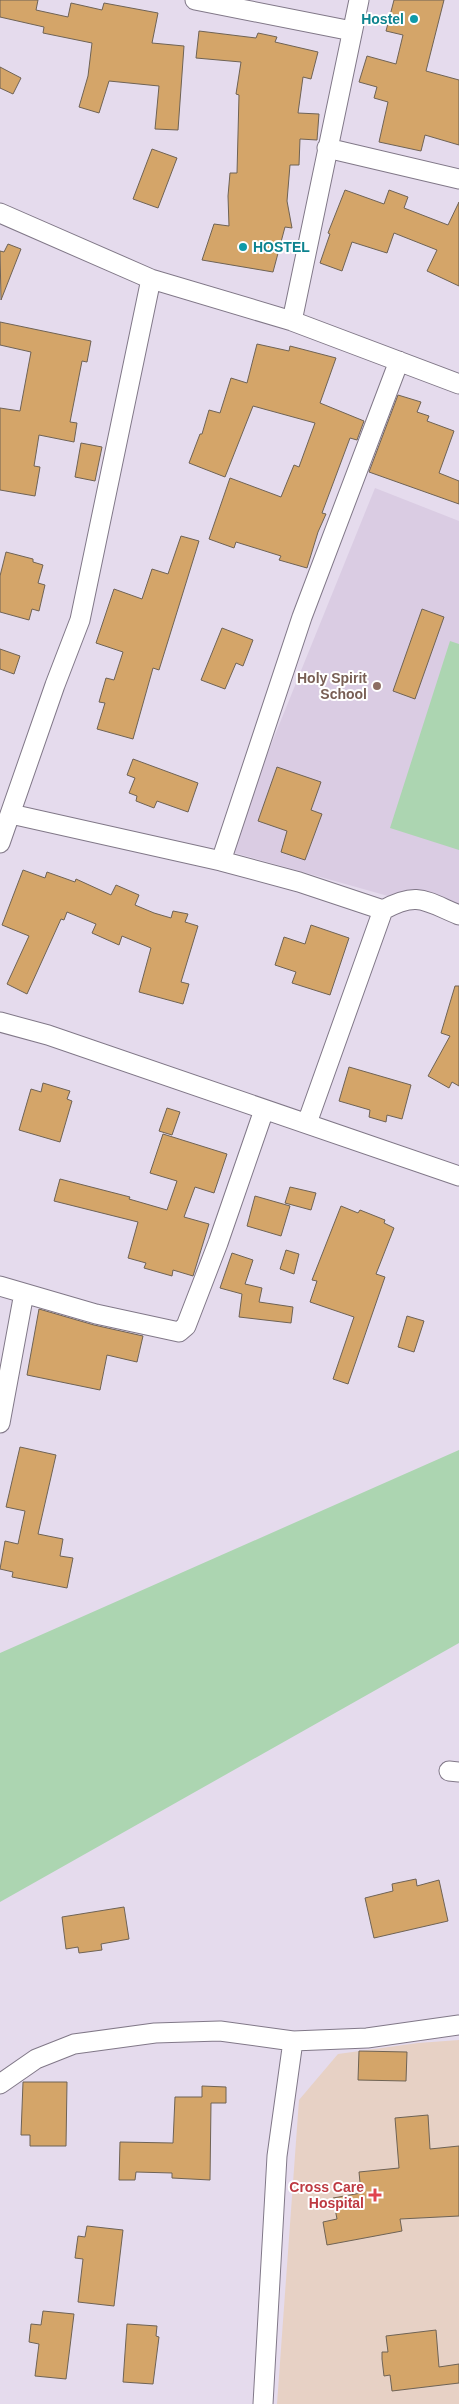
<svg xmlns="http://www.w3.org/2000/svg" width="459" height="2404" viewBox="0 0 459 2404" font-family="Arial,sans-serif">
	<rect width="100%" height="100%" fill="#e5dbed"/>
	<!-- built -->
	<path fill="#dacce3" d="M375,488L459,521V916L228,851Z"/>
	<!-- medical -->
	<path fill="#e7d1c5" d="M459,2040V2404H277L299,2100L338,2054L418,2043Z"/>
	<!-- green -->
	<path fill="#acd5b1" d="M450,641L459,644V850L390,828Z
		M459,1450V1643L0,1902V1653Z"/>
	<!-- building -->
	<path fill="#d4a569" stroke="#6f6355" d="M0,0H38L36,10L68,17L71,3L102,10L104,3L158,13L152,43L184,46L178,130L155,129L159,86L109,81L99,113L79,107L88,76L92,43L43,33L44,27L0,17Z
		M394,0H444L426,71L459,80V145L425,135L421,151L379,142L388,102L374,98L377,87L359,82L367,56L396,64L403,35L386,31Z
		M199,31L256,38L258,33L277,37L275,42L318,52L311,79L303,77L298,113L319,114L317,140L300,139L299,165H290L287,201L292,228L285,227L273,272L202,260L214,224L229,226L228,196L230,173H237L239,95L236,94L241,62L196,58Z
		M0,67L21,78L13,94L0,88Z
		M152,149L177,158L158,208L133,199Z
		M345,190L384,204L389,190L408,197L404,208L448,225L459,202V286L427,271L437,250L394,233L387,253L352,242L342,271L320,263L330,234L328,233Z
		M8,244L21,249L1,300L0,251L4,252Z
		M0,322L91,341L87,362L82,361L70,422L77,423L74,442L39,435L34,466L40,467L35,496L0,490V408L20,411L31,352L0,345Z
		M257,344L289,351L290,346L336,358L320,403L364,421L357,440L350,438L322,513L326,514L318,532L307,568L279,560L281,556L236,542L234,548L209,539L230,478L281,497L294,465L299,467L315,423L253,406L225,477L189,463L200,434H202L209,410L220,413L231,378L247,383Z
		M398,395L421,402L417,412L429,416L427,421L454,431L439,473L459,481V504L369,472Z
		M81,443L102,447L95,481L75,477Z
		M181,536L199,541L159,670L153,668L133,739L97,729L105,703L99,702L106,678L114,680L123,652L96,643L114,589L142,599L152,569L168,574Z
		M6,552L33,559V562L43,565L38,583L45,585L39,611L32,609L29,620L0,612V576Z
		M422,609L444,617L415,699L393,691Z
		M222,628L253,640L243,666L236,663L225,689L201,680Z
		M0,649L20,656L14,674L0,669Z
		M133,759L198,783L188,812L157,801L154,808L136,801L137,796L129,793L135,778L127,775Z
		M277,767L321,782L311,810L322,814L305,860L281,852L287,831L258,821Z
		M23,870L45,878L47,872L75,882L76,879L111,895L116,885L139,895L135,905L154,913L171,918L173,911L188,914L185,922L198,926L181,982L189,984L183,1004L139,992L151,948L122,936L119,945L92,933L96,924L67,912L64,920L61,919L27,994L7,984L29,936L2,925Z
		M311,925L349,938L330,995L292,983L296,972L275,965L284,937L305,944Z
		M455,986H459V1086L452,1082L449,1088L428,1076L450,1036L441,1033Z
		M349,1067L411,1085L402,1119L387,1115L386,1122L369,1117L370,1110L339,1101Z
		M43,1083L70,1091L67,1099L72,1101L60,1142L19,1130L31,1089L41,1092Z
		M167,1108L180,1112L172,1135L159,1131Z
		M163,1134L227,1154L214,1193L195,1187L184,1217L209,1224L193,1276L173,1270L172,1276L144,1268L146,1263L128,1258L138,1222L54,1201L60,1179L130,1197L129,1199L167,1210L177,1181L150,1173Z
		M290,1187L316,1193L311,1210L285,1203Z
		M255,1196L290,1206L281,1236L247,1226Z
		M341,1206L358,1213L360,1210L385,1220L384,1223L394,1228L376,1274L385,1277L348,1384L333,1379L354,1317L310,1302L317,1281L312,1280Z
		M286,1250L299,1254L294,1274L280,1269Z
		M232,1253L253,1260L245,1284L262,1288L259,1302L293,1307L291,1323L239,1317L242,1294L220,1288Z
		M39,1309L94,1325L143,1336L137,1362L107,1355L100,1390L27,1375Z
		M407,1316L424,1321L414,1352L398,1347Z
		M20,1447L56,1455L38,1534L63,1539L60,1556L73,1558L67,1588L12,1577L13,1572L0,1569L5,1541L18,1544L25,1511L6,1507Z
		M416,1879L417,1886L439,1880L448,1921L374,1938L365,1898L393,1891L392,1884Z
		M124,1907L129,1939L101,1944L102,1950L79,1953L78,1947L66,1949L62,1917Z
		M359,2051L407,2052L406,2081L358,2080Z
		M23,2082H67L66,2146H30V2135H21Z
		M202,2086L226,2087V2103H211L210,2180L172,2178V2173L136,2172L135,2180H119L120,2142L173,2143L175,2097H202Z
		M428,2115L430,2149L459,2146V2216L400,2219L402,2231L327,2245L323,2222L337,2219L333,2198L361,2193L359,2172L399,2168L395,2118Z
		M87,2226L123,2230L114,2306L78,2302L83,2259L75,2258L78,2236L85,2237Z
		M43,2311L74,2314L66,2379L35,2376L39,2344L29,2342L31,2324L41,2325Z
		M127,2324L157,2326L156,2336L159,2337L153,2384L123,2382Z
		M436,2330L439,2367L459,2364V2383L392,2391L390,2375L384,2376L382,2359V2352H388L386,2336Z"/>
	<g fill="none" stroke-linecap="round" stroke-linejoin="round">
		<!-- street casing -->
		<g stroke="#817888" stroke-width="21">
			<path id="street" d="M195,0L352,31
				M327,148L459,179
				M0,213L151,279L292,321L459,384
				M292,321L359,0
				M11,814L221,861L299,882L383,910C418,891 425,901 459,915
				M0,843L55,685L80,620L151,279
				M221,861L302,617L399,361
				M0,1022L48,1035L459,1176
				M307,1123L383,910
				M0,1286L96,1314L179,1332L186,1326L218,1243L264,1110
				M0,1423L24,1293
				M449,1771L459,1772
				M0,2084L36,2059L74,2044L155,2033L220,2031L293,2041
				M263,2404L277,2156L293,2041L367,2038L459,2025"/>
		</g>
		<!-- street -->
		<use href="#street" stroke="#fff" stroke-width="19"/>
	</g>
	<!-- markers -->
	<g fill="#0f9aa8" stroke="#fff" stroke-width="2">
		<circle cx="414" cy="19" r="5"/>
		<circle cx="243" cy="247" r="5"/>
	</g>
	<circle fill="#8d6e63" stroke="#fff" stroke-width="2" cx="377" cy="686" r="5"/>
	<path fill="#e0444e" stroke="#fff" stroke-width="2" d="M372.5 2187.5h5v5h5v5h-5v5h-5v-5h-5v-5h5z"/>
	<g text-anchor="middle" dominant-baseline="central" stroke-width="4" stroke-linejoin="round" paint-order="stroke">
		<!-- culture labels -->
		<g font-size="14" font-weight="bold" fill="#0d838f" stroke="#fff" text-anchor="end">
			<text x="404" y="19">Hostel</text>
			<text x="253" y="247" text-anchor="start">HOSTEL</text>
		</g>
		<!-- education labels -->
		<g font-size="14" font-weight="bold" fill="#785e54" stroke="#fff" text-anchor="end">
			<text x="367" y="678">Holy Spirit<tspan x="367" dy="16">School</tspan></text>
		</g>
		<!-- health labels -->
		<g font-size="14" font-weight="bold" fill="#be3a42" stroke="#fff" text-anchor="end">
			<text x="364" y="2187">Cross Care<tspan x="364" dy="16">Hospital</tspan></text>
		</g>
	</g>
</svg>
